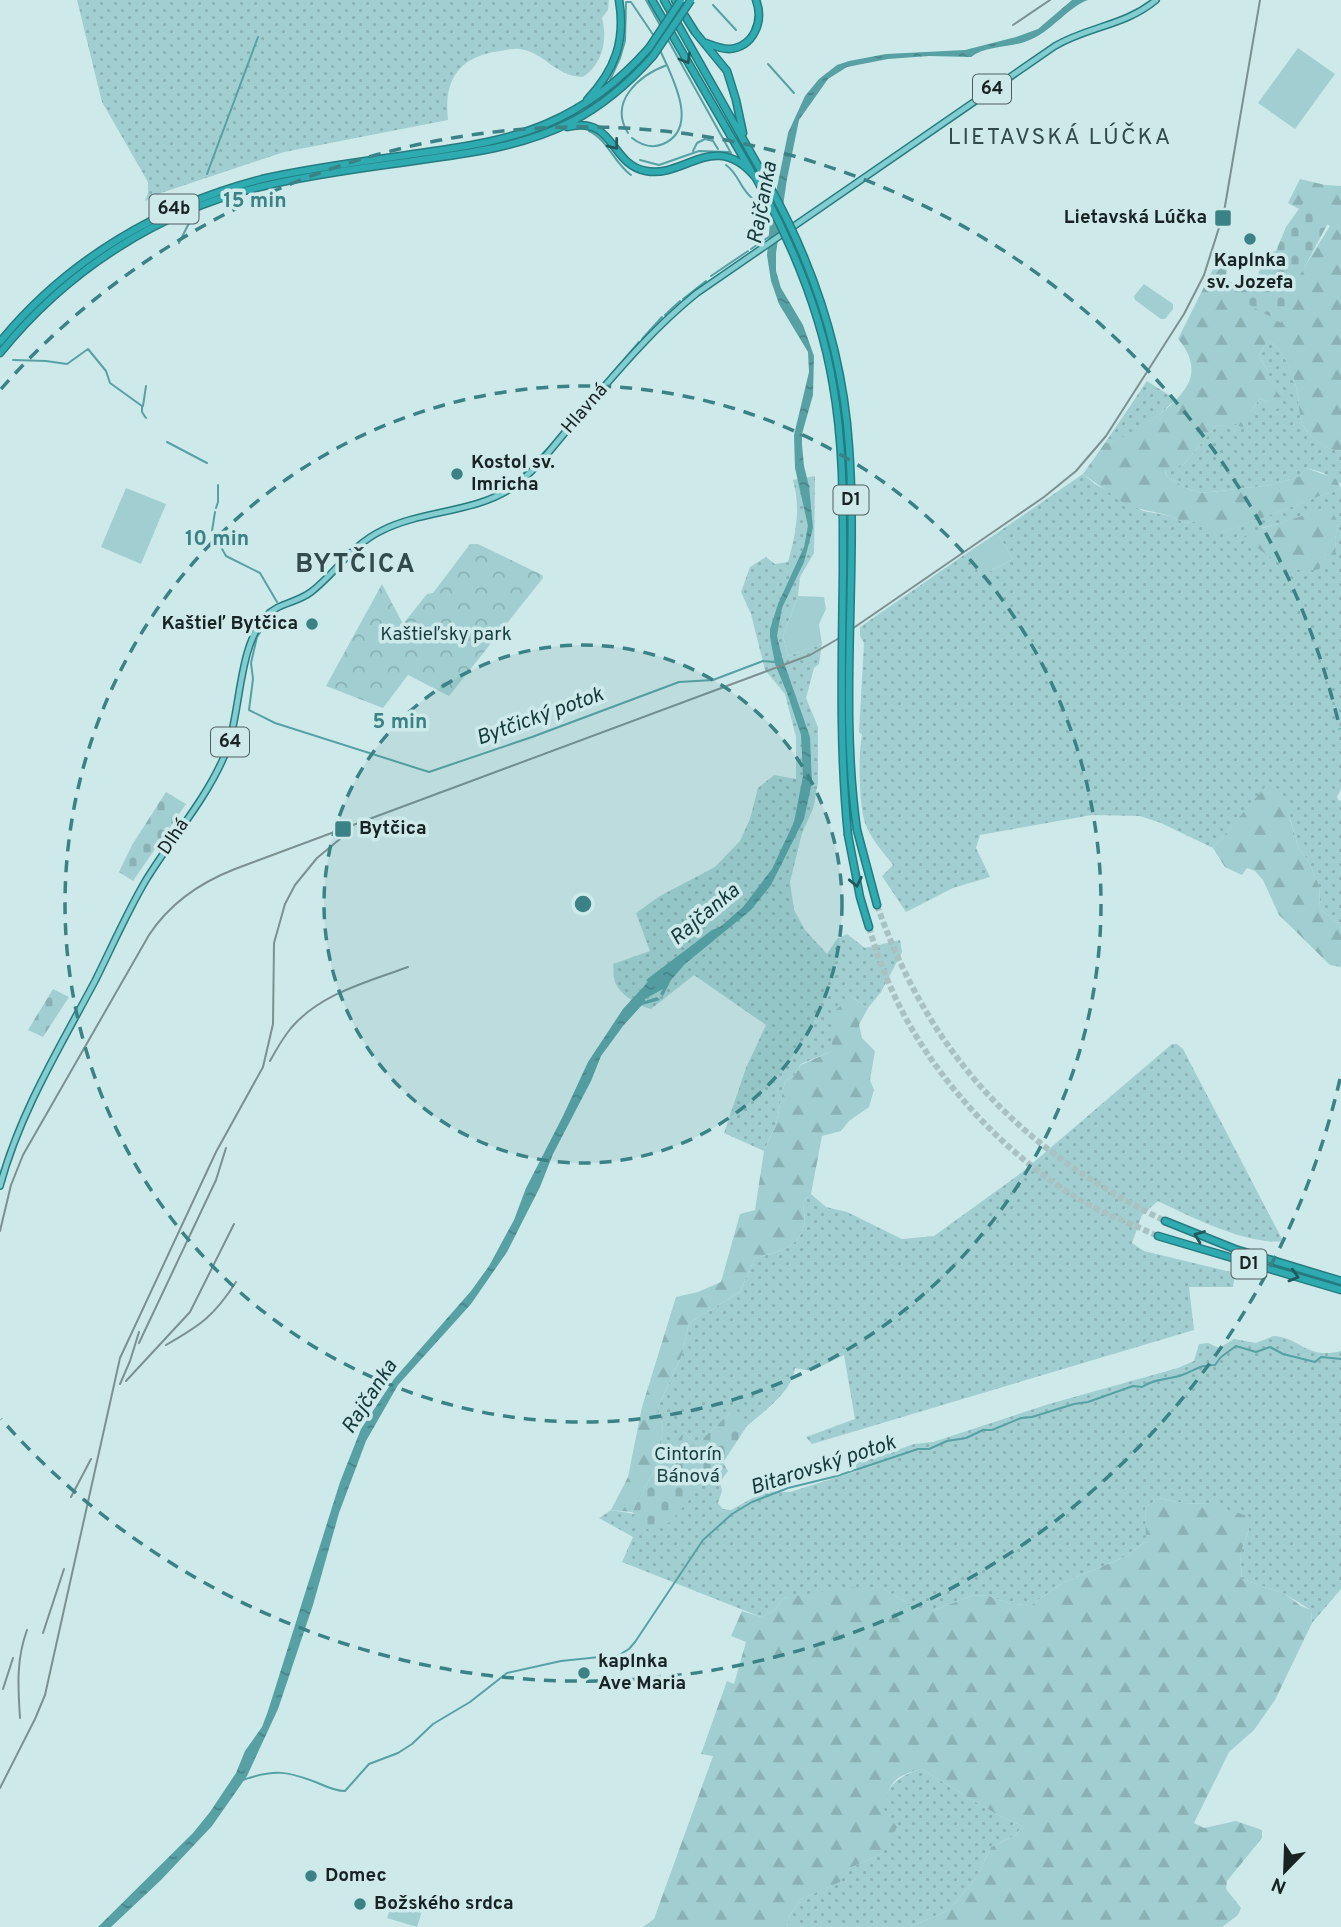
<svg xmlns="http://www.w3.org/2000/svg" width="1341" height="1927" viewBox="0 0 1341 1927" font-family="Overpass,sans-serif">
	<defs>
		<pattern id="grass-dots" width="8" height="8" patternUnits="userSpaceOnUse" patternTransform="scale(1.75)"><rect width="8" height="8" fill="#a1cfd1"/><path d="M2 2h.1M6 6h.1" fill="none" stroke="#8ab1b3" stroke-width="1.8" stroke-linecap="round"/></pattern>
		<pattern id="forest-firs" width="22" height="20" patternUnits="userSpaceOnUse" patternTransform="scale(1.75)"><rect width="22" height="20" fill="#a1cfd1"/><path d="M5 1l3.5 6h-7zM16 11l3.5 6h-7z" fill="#8ab1b3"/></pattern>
		<pattern id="cemetery-stones" width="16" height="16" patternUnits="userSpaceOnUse" patternTransform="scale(1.75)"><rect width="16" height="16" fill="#a1cfd1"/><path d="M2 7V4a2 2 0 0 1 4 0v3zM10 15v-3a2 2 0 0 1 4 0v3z" fill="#8ab1b3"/></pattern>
		<pattern id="park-crowns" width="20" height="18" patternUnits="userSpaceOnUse" patternTransform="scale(1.75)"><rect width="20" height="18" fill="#a1cfd1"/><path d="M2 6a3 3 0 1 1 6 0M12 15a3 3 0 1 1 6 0" fill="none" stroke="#8ab1b3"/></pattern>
		<pattern id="water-ripples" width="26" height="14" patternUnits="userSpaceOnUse" patternTransform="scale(1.75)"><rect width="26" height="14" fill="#57a1a5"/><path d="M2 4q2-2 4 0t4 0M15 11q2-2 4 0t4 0" fill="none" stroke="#478386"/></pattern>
	</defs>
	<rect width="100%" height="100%" fill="#cee9ea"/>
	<!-- grass -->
	<path fill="url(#grass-dots)" fill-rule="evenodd" d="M77,0H609L608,10L602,18C608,41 602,64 583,77C554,76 546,53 520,49C512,48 502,51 493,52C455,60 444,84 448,120L284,152L161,193L145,201L148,193V182L102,102Z
		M1268,340C1285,351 1295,375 1298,396C1299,404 1299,416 1302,423C1308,437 1326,450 1341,451V484L1321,472L1306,468L1300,476L1272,485L1202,493L1190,490L1167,477L1165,470L1184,464L1217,425C1240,428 1249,415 1260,398L1267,402L1268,371L1259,356Z
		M1147,381L1175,399C1159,417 1130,439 1105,443Z
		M1083,474L1095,484L1143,511L1171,516L1185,523L1196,521L1224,532L1341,488V789L1337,797L1339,801L1341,800V925L1320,909L1319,885L1308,860L1299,849L1289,815L1266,787L1213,848L1161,823L1140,816L1092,815L980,835L976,848L990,877L953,888L906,912L882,876L893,865C884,853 870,838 865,823C859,804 858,755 862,735L859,732L864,643L860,636V627L967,553L981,576L1013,559L997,533ZM1308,515L1338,523L1335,540L1336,554L1325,558L1262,528Z
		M815,476L814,553L800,577L798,596L783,636L788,656L822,644L819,664L814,668L806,698L818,727V783L813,809L802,833L790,882L794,910L805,930L827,954L837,939L847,934L865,948L900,940L902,952L881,992L868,1008L852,997L832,1051L801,1064L795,1075L785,1081L776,1124L764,1151L724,1133L746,1068L766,1025L694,975L651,1009C639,1006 619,994 615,982C613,977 614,969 613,964L650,951L636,913L660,896L715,867L740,841L750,819L758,788L774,775L796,779V737L785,694L765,670L751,614L741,592L750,567L766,557L775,564L788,562C796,533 801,509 793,480Z
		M1172,1044H1177L1183,1049L1283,1241C1250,1246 1188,1216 1158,1201L1142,1215L1132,1243L1144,1251L1235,1273L1233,1287H1189L1194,1330L812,1444L806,1437L855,1419L844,1355L811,1371L795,1368C792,1392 764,1411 747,1426L730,1413L697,1444L684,1432L669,1452L661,1442L663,1429L658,1407L682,1355L689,1323L740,1292L755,1258C774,1253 799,1249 804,1225C806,1219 803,1209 803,1202L811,1194L826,1207L847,1212L902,1239L934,1236L1021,1173Z
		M1273,1336C1300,1337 1306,1360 1341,1351V1589L1312,1623L1311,1610L1285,1594L1242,1579L1240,1555L1249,1529L1210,1504L1182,1503L1158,1498L1145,1508L1147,1540L1125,1557L1064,1582L1031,1605L1011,1604L989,1596L974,1595L932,1611H921L882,1588L783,1598L774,1611L761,1617L622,1562L633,1537L599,1518L611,1510L635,1514L700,1487L718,1470L722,1461L728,1471L720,1482L722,1491L718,1503L723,1509L731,1510L765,1491L790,1492L857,1471L854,1457L866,1461L914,1444L933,1442L1049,1404L1178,1368L1194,1361L1199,1344L1208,1343L1219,1348L1234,1339L1256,1343Z
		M921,1769L996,1814L1022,1826L1016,1835L991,1847L977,1877L949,1910L910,1927H787L790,1915L801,1899L839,1882L850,1868L883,1853C884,1811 874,1783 921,1769Z"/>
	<!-- forest -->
	<path fill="url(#forest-firs)" d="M1300,179L1325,185L1341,186V451C1325,450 1309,438 1302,423C1299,416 1299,405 1298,396C1295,376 1285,351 1268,340L1259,356L1268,371V385L1274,388L1283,400L1280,408L1272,410L1267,402L1260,398L1246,419V425L1242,427L1235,424L1226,426L1217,425L1184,464L1165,471L1167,477L1190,490L1202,493L1272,485L1300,476L1306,468L1336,479L1341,488L1225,532L1203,528L1196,521L1185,523L1171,516L1128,506L1083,474L1105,443C1129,439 1177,406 1188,384C1196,368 1189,351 1178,339L1219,257L1229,261L1225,280L1283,301L1330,226L1288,203Z
		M1330,506L1338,523L1335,540L1336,555L1325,558L1319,569C1288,577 1267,554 1243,537C1271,523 1302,518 1330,506Z
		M1265,787L1277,788L1284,799L1299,849L1308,860L1319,885L1320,909L1341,925V967L1330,965L1279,915L1263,880L1255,871L1247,868L1242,875L1225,867L1213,848Z
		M852,997L868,1008L859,1025L862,1038L875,1051L870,1080L874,1090L869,1107L849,1121L841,1131L822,1136L811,1194L803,1202C803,1209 806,1219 804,1225C799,1249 774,1253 755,1258L740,1292L689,1323L682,1355L658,1407L663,1429L661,1442L669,1452L652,1474L632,1512L611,1510L628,1477L642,1407L676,1297L698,1292L721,1282L740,1214L755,1210L764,1151L776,1124L785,1081L795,1075L801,1065L832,1051L833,1012Z
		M1158,1498L1182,1503L1210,1504L1245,1515L1249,1529L1240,1555L1242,1579L1285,1594L1301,1606L1311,1610L1312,1623L1275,1700L1254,1730L1229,1752L1194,1823L1204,1828L1236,1821L1262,1830V1838L1227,1881L1226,1889L1241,1908L1238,1915L1222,1927H910L949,1910L977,1877L991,1847L1016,1835L1022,1826L996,1814L921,1769C894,1777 889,1781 884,1809L897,1827L883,1853L850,1868L840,1882L801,1899L790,1915L787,1927H643L654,1919L713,1756L701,1754L727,1681L734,1684L746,1642L731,1636L742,1611L761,1617L774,1611L783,1598L851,1587L882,1588L921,1611H932L974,1595L989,1596L1011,1604L1031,1605L1064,1582L1125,1557L1146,1541L1145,1508Z"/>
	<!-- cemetery -->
	<path fill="url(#cemetery-stones)" d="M1306,199L1332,216L1291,292L1281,323L1248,304L1261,266L1264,268L1271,252L1276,251L1286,227Z
		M166,792L186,804L133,881L119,872L132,845Z
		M53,989L69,997L43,1037L28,1030Z
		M731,1412L747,1426L718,1470L700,1487L671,1521L659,1529L649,1530L631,1520L635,1514L632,1512L652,1474L684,1432L697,1444Z"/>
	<!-- park -->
	<path fill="url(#park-crowns)" d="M470,544H478L542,575L543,578L449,696L408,675L383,708L326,686L382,584L403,624L427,594L433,593Z"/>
	<!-- garden -->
	<path fill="#a1cfd1" d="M1298,48L1335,74L1295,129L1258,103Z
		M1144,284L1173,304V309L1165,319H1161L1135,300L1134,296Z
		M126,488L166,504L141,564L101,547Z
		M997,533L1013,559L981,576L967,553Z
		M798,596L824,597L826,609L819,624L822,644L788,656L783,636Z
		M393,1901L422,1911L417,1927L387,1918Z"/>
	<!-- water -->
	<path fill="url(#water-ripples)" d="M1072,0H1088C1070,6 1053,29 1034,38C1014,49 988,44 971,57L929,56L888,59L847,67L828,79L799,120L787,179L776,253V271L781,288L803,325L814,356L813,395L802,434V445L804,466L809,486L813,528L804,562L782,608L777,636L782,657L810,737L812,782L804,819L771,885L751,910L685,964L671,980L663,996L660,994L663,989L645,999V1001L657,997L660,1000L642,1005L623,1026L601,1056L591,1081L553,1154L540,1187L507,1252L471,1304L398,1385L366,1441L339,1513L313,1605L278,1709L247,1776L212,1826L161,1880L111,1927H98L193,1833L210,1812L236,1773L245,1751L262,1727L268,1711L340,1482L361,1429L394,1379L471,1291L489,1266L514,1220L526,1188L563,1116L588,1062L623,1009L648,982L646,980L712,930L720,927L743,907L772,869L794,822L803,776L801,735L787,693L775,664L770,637V629L778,604L804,547L808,526L795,468L794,435L809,372L808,352L779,304L771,281L767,255L770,222L788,133L805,96L819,79L837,65L849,61L886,54L965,50L1016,37L1038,29Z"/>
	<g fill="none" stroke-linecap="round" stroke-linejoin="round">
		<!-- stream -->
		<path stroke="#57a1a5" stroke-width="2" d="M646,0L661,27
			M713,5L736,30
			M667,38L731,153
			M768,64L794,93
			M610,80L620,58L625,41L626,2H631L654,36
			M589,131C608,140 614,163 631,175
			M628,133C608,101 640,75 667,65
			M632,138C641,145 651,149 663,144C701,128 671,75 660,50
			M693,151L697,143L705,139L713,141L718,149
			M640,160L659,165L699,151L729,152
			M726,165C739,174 740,189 752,198
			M207,174L258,37
			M758,201L769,207
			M179,243L190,221
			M751,249L770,236
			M711,276L748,251
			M683,299L706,281
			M668,312L680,301
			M665,315L667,313
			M642,339L662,317
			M13,360L46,361L67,364L88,349L106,371L110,383L142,406V412L146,418
			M143,406L146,386
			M167,442L207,463
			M501,490L520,477L549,447L639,342
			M216,508L218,502V485
			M215,512L212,531L226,556L260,573L277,602
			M272,615L257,637L251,663L253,679L249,710L275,723L429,772L532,737L679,682L713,680L763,661L774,662
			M243,1780C274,1769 288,1771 318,1783C327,1787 335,1791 345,1791L369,1764L398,1753L412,1744L433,1724L470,1702L507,1673L561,1661L619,1655L629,1649L635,1642L703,1540L732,1514L752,1502L788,1488L837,1476L918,1449H929L947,1441L966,1438L983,1430H992L1021,1418L1032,1417L1074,1404L1088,1402L1133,1386L1142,1387C1155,1378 1168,1380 1182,1375C1196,1370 1198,1365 1215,1365L1221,1357L1236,1346L1256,1352L1270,1347L1283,1354L1315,1362L1321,1357L1341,1359"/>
		<!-- highway-tunnel -->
		<path stroke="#aac1c2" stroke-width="6" stroke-dasharray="6 3" stroke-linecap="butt" d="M877,905C931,1058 1021,1150 1165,1221
			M869,927C875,948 882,968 891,988C929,1076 1013,1166 1099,1210C1118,1219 1138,1227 1158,1236"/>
		<!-- major casing -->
		<g stroke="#267b7f" stroke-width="8">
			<path id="major" d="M0,1186C20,1112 60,1047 95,981C112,947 127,912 146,880C171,839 204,802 223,759C242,718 236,651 265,617C277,603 297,603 311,592C337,572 351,545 383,530C423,510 475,513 513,487C538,469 557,441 578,417C615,374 652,329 697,293L1055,46C1089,26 1125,26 1156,0"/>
		</g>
		<!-- highway casing -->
		<g stroke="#267b7f" stroke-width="9">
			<path id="highway" d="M652,0L751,171
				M664,0L769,185
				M675,0L695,32L727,71L736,100L743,133
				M706,43C714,46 721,49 729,49C754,47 764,21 756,0
				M587,100C615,70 626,41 619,0
				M567,127C615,115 609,164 646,171C684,179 715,128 756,178
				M0,342C67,260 160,205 262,179C315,167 368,161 421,153C463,147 506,141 546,124C586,107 620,81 649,48
				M0,353C67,270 160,210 264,186C318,173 373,167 427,159C477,152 526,145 571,122C602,106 630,82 653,56
				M857,830L877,905
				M848,835L860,897L869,927
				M1165,1221L1235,1249L1341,1281
				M1158,1236L1341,1290"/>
		</g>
		<!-- major -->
		<use href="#major" stroke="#81cdd0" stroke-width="5"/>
		<!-- highway -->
		<use href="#highway" stroke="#2dabb1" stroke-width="6"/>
		<!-- rail -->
		<path stroke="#7c9090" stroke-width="2" d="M1013,25L1050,0
			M270,1061C276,1050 283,1038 291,1028C320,994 367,982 408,967
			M0,1231L11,1185L23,1155L149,935C170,903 199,883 235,869L810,655L836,640L1044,497L1076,471L1106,436L1184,314L1204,275L1224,212L1260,0
			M139,1343L216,1180L226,1148
			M166,1345C201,1325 214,1316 236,1282
			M126,1381L190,1312L234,1224
			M120,1384L130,1361L139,1332
			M71,1497L91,1459
			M43,1633L64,1569
			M3,1689L13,1658
			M20,1718C18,1687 16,1660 27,1630
			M0,1788L35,1719L45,1695L120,1358L216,1152L263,1067L273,1024L274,943L285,904L295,885L317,858L346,834"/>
		<!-- highway-bridge casing -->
		<g stroke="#267b7f" stroke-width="9" stroke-linecap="butt">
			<path id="highway-bridge" d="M649,48L681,0
				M653,56L691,0
				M756,178C792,243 821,312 833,385C844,447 843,508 843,571C842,659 839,747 848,835
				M769,185C814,266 843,354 849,447C858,574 839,703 857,830"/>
		</g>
		<!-- highway-bridge -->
		<use href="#highway-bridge" stroke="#2dabb1" stroke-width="6"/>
	</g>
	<!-- one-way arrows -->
	<defs><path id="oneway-chevron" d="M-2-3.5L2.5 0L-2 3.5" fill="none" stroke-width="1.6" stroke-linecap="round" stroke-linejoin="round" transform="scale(1.75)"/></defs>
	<g stroke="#21595c">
		<use href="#oneway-chevron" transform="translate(686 59) rotate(60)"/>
		<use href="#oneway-chevron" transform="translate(614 145) rotate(52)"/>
		<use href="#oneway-chevron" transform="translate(856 882) rotate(78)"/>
		<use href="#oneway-chevron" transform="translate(1199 1236) rotate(-159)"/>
		<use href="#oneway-chevron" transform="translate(1294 1276) rotate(16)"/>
	</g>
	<!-- distance rings -->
	<circle cx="583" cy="904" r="259" fill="#3a8285" fill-opacity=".12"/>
	<g fill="none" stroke="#3a8285" stroke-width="3.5" stroke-dasharray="12 9">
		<circle cx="583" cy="904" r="259"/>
		<circle cx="583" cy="904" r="518"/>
		<path d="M1340 1079A777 777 0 0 1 1 1419M1 389A777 777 0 0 1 1340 729"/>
	</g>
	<!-- markers -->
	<g fill="#3a8285" stroke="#cee9ea" stroke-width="2.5">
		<rect x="1214" y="209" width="18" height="18" rx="3.5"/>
		<circle cx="1250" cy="239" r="7"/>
		<circle cx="457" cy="474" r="7"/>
		<circle cx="312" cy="624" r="7"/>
		<rect x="334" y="820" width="18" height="18" rx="3.5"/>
		<circle cx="584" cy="1673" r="7"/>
		<circle cx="311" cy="1876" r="7"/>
		<circle cx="360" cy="1904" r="7"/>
	</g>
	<g text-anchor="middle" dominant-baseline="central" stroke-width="7" stroke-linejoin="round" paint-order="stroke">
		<!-- shield labels -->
		<g fill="#cee9ea" stroke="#4f5e5f" stroke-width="2">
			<rect x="973" y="74.5" width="38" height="29" rx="5"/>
			<rect x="149.5" y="194.5" width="49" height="29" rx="5"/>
			<rect x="833.5" y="485.5" width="35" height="29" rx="5"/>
			<rect x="211" y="727.5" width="38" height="29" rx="5"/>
			<rect x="1231.5" y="1249.5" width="35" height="29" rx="5"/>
		</g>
		<g font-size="18" font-weight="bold" fill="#192323">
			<text x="992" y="89">64</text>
			<text x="174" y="209">64b</text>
			<text x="851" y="500">D1</text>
			<text x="230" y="742">64</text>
			<text x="1249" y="1264">D1</text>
		</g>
		<!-- poi labels -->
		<g font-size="19" font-weight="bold" fill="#192323" stroke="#cee9ea" text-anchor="start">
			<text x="1207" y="218" text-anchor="end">Lietavská Lúčka</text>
			<text x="1250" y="261" text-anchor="middle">Kaplnka<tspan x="1250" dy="22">sv. Jozefa</tspan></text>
			<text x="471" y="463">Kostol sv.<tspan x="471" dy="22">Imricha</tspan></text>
			<text x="298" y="624" text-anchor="end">Kaštieľ Bytčica</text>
			<text x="359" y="829">Bytčica</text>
			<text x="598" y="1662">kaplnka<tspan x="598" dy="22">Ave Maria</tspan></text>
			<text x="325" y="1876">Domec</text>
			<text x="374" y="1904">Božského srdca</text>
		</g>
		<!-- street labels -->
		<g font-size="19" fill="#192323" stroke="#cee9ea">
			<text transform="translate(585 409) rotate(-49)">Hlavná</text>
			<text transform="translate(174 837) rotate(-56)">Dlhá</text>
		</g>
		<!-- park labels -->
		<g font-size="19" fill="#193e40" stroke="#cee9ea">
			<text x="446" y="635">Kaštieľsky park</text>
			<text x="688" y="1455">Cintorín<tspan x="688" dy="22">Bánová</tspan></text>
		</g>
		<!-- water labels -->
		<g font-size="21" font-style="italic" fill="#14393b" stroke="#cee9ea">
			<text transform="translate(763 203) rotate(-79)">Rajčanka</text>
			<text transform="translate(540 717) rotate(-20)">Bytčický potok</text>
			<text transform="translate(705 915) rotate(-40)">Rajčanka</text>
			<text transform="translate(370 1397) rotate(-57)">Rajčanka</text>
			<text transform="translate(823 1466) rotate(-18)">Bitarovský potok</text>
		</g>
		<!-- quarter labels -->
		<g font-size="23" letter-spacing="2" fill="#334a4b" stroke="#cee9ea">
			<text x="1060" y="138">LIETAVSKÁ LÚČKA</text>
		</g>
		<!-- district labels -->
		<g font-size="26" font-weight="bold" letter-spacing="2" fill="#334a4b" stroke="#cee9ea">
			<text x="356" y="565">BYTČICA</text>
		</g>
	</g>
	<circle cx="583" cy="904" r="10" fill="#3a8285" stroke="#cee9ea" stroke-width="3.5"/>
	<g font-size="21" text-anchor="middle" font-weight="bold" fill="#3a8285" stroke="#cee9ea" stroke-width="7" stroke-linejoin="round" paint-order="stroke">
		<text x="255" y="207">15 min</text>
		<text x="217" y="545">10 min</text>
		<text x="400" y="728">5 min</text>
	</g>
	<!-- north arrow -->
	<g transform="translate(1285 1871) rotate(203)" stroke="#cee9ea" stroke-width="5" paint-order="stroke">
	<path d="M0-5L12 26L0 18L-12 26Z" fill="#192323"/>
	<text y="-10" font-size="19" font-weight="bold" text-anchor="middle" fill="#192323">N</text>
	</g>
</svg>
